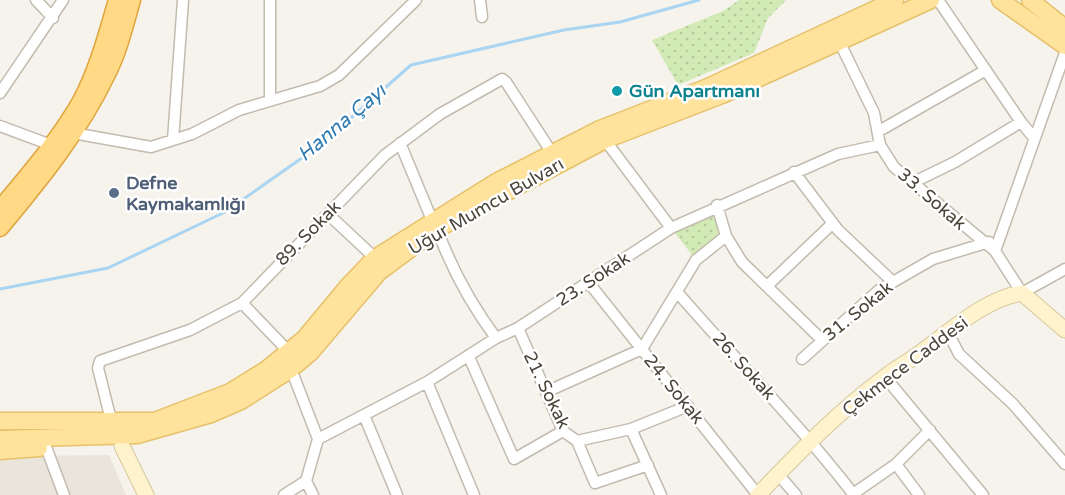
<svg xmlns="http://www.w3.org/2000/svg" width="1065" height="495" viewBox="0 0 1065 495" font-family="'Varela Round',sans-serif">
	<defs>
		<pattern id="park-dots" width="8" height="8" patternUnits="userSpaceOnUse" patternTransform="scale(1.5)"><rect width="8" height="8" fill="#d2eab5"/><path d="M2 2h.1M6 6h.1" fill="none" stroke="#b6ca9c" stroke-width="1.8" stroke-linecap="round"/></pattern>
	</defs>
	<rect width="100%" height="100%" fill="#f6f3ec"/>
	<!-- residential -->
	<path fill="#eae5da" d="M109,455L126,495H0V461L33,456Z"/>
	<!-- park -->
	<path fill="url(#park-dots)" d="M739,0H786L768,18L754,53L678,85L652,40L723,11Z
		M717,205L726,236L696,260L671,228Z"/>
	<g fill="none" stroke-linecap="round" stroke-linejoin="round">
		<!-- stream -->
		<path stroke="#a9d4f2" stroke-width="3" d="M0,289L108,268L225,212L319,146L411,65L564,30L620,22L699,0"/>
		<!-- minor casing -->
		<g stroke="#c2bbae" stroke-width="13">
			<path id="minor" d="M36,0L53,18
				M270,0V99
				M480,0L482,17
				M938,0L1021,122L1034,138
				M839,41L874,113L880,145L894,167L995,251
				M1065,53L995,251L1022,293L1065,269
				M0,93L63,0
				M0,126L51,145
				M879,131L986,70
				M73,133L151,147L192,134L239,110L320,86L339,75L416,0
				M173,140L183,0
				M605,140L671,228
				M400,143L432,220
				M794,172L838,230L893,282
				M914,182L955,162L1021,122
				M717,205L726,236L742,262L822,340
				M329,215L375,258
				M437,229C452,270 470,303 496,338
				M589,283L758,495
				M767,286L833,223
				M677,292C736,360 799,424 854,495
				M242,303L290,353
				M518,328L563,431L577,441L631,429L688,406
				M947,331L959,354L1013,404L1065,464
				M469,357L514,459L563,431
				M802,359L879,290L933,259L989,242
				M291,369L318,439L306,481L313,495
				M885,377L983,495
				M427,382L474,495
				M546,392L642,349L696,260L726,236
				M364,415L397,495
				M111,420L98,368L100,361L190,330L242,303L385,155L440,114L502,79L506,82L552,153
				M631,429L661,495
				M318,439L427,382L496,338L518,328L671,228L838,154L880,145
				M577,441L595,483L648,465
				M46,447L64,495
				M896,464L919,495
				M778,474L796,495
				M853,494L896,464L930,430
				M284,495L306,481"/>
		</g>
		<!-- secondary casing -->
		<g stroke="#d6c79b" stroke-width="17">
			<path id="secondary" d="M122,446L146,495
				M758,495C798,453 839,411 886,376C898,367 911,360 924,350C953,329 985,299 1022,293L1065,330"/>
		</g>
		<!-- primary casing -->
		<g stroke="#e6c16a" stroke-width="19">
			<path id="primary" d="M1000,0L1065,46
				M1030,0L1065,28
				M157,420L230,392L267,369L304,339L348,286L375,258L496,182L600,129L708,87L895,0
				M0,421H155
				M0,439L137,435L211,414L241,401L291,369L310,353L379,272L437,229L605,140L722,95L931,0
				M0,451L39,448"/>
		</g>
		<!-- trunk casing -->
		<g stroke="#e0a43c" stroke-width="19">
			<path id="trunk" d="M0,209C28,175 59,140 81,101C98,69 107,34 117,0
				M0,228C40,180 80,131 107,74C119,51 125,24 132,0"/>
		</g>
		<!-- minor -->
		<use href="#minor" stroke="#fff" stroke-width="10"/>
		<!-- secondary -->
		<use href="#secondary" stroke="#fff3cd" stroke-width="15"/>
		<!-- primary -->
		<use href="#primary" stroke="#ffe39c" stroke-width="16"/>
		<!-- trunk -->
		<use href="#trunk" stroke="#ffd985" stroke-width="16"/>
	</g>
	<!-- markers -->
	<circle fill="#0f9aa8" stroke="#fff" stroke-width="2" cx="617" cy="91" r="6"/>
	<circle fill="#5c6f8a" stroke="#fff" stroke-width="2" cx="114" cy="193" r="6"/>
	<g text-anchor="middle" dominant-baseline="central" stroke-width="5" stroke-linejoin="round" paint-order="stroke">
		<!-- culture labels -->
		<g font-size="18" font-weight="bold" fill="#0d838f" stroke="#fff" text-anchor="start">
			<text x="629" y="91">Gün Apartmanı</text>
		</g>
		<!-- service labels -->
		<g font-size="18" font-weight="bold" fill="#4e5e75" stroke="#fff" text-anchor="start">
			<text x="126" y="183">Defne<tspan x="126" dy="21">Kaymakamlığı</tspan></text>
		</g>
		<!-- street labels -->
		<g font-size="18" fill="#4b4439" stroke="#fff">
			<text transform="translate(932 199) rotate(41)">33. Sokak</text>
			<text transform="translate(486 206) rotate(-30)">Uğur Mumcu Bulvarı</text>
			<text transform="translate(308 233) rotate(-45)">89. Sokak</text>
			<text transform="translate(593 279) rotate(-33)">23. Sokak</text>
			<text transform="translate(858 311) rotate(-39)">31. Sokak</text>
			<text transform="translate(744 366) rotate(48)">26. Sokak</text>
			<text transform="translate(905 366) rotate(-37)">Çekmece Caddesi</text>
			<text transform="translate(674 389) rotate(51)">24. Sokak</text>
			<text transform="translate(547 390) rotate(64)">21. Sokak</text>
		</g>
		<!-- water labels -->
		<g font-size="20" font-style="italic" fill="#2e7ab2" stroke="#fff">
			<text transform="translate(342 123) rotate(-40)">Hanna Çayı</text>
		</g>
	</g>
</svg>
